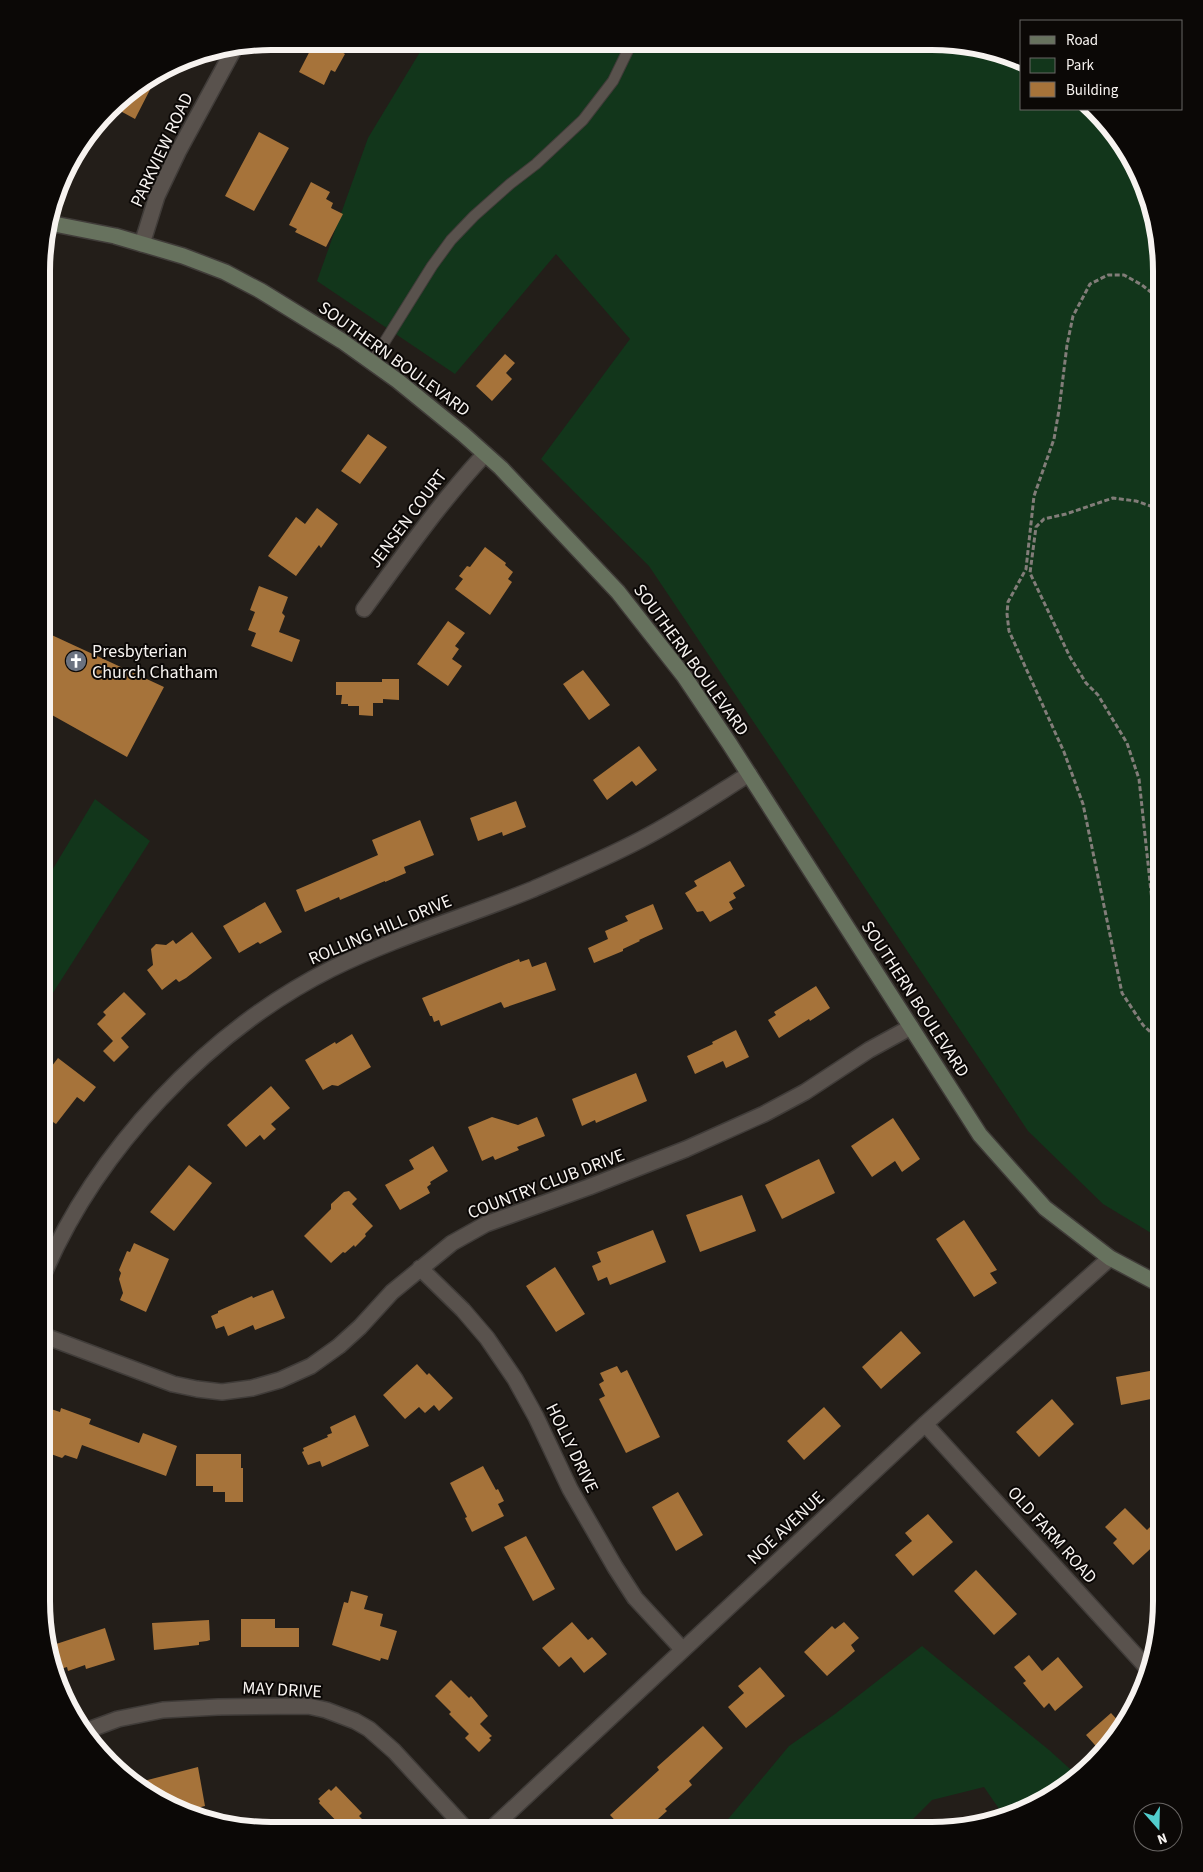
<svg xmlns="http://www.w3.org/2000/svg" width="1203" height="1872" viewBox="0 0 1203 1872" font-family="'Source Sans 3',sans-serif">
	<rect width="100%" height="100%" fill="#231e19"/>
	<!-- green -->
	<path fill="#12361b" d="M426,42L963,43L1022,60V109H1092L1114,131L1144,183L1162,271L1161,1239L1103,1204L1028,1131L649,566L541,459L630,339L556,254L455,374L317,281L368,138Z
		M95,799L150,841L42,1010V887Z
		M922,1646L1049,1750L1079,1777L1020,1813L1004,1816L984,1787L932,1800L901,1831L719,1830L789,1746L835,1714Z"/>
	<!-- building -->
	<path fill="#a6733a" d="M315,41H345L340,51L345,54L335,72L331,70L324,85L299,72Z
		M158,74L135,119L113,107L119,98Z
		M259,132L289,148L254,211L225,196Z
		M311,182L330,192L326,199L333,203L331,208L343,214L326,247L295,232L297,229L289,225Z
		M505,354L515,363L506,373L512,379L492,401L476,386Z
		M368,434L387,447L360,484L341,471Z
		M317,508L338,524L321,548L319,545L296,576L268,556L296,517L305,524Z
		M485,547L506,563L505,565L513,572L508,579L512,582L490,615L455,589L463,579L459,576L467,566L470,567Z
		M259,586L288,597L282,613L285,616L279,632L300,640L292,662L251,646L256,633L248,630L255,612L250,610Z
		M448,621L465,633L455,646L459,649L452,659L462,666L448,686L417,664Z
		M43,631L164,687L127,757L43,710Z
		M583,670L610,705L589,720L563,684Z
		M382,679H399V700L383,699V703H373V716L359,715V706H348V704H341L342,695H336V682H382Z
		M639,746L657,770L636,786L632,781L607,800L593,780Z
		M516,801L526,827L503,836L502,832L478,841L470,818Z
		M420,820L434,855L404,867L406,873L385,882V881L340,900L339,897L305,912L296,890L378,855L372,840Z
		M730,861L745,886L733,893L736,898L729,902L733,909L710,922L703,911L697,912L685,893L697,886L694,881Z
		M265,902L282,932L260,944L258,942L239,953L223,926Z
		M653,904L663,929L639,940L640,941L623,949V951L594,963L588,948L608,939L605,931L628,921L625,916Z
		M192,932L212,958L186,978L179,982L176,979L162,990L147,970L153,965L151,949L156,944L166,945L173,940L176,944Z
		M519,959L520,962L529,959L532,967L546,962L556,990L504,1008L501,1002L441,1026L439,1020L434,1022L432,1016H430L422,998Z
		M816,986L830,1008L810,1021L809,1019L779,1038L768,1020L776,1015L774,1012Z
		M124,992L146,1014L121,1038L129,1047L114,1062L103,1051L113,1041L97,1024L106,1015L103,1012Z
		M736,1030L749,1057L726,1068L723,1061L695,1074L687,1056L713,1044L712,1042Z
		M352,1034L371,1067L338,1086L332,1085L323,1090L305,1060L335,1042L336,1044Z
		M58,1058L96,1087L84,1102L77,1097L56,1124L53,1122L42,1144V1079Z
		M636,1073L647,1101L596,1123L595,1120L582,1126L572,1099Z
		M271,1086L290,1108L271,1124L276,1129L264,1140L260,1135L246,1147L227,1125Z
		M492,1117L518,1125L537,1117L545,1136L517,1147L519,1150L495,1160L493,1156L482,1161L468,1127Z
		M893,1118L920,1159L902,1172L895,1161L872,1177L851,1146Z
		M433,1146L448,1171L430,1182L431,1184L427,1187L430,1193L400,1210L385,1185L414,1169L409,1160Z
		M819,1159L835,1193L782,1219L765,1185Z
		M189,1165L212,1183L174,1231L150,1212Z
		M349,1191L357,1199L352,1204L373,1226L365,1234L366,1236L355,1247L354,1245L345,1253L343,1252L331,1263L304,1236L331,1209V1204L344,1192Z
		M742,1195L756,1231L700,1252L686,1215Z
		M964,1220L997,1270L990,1273L997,1283L974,1297L936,1239Z
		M653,1230L666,1262L610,1285L607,1277L598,1281L592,1266L601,1262L597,1252Z
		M134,1243L169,1259L146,1312L120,1300L123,1293L119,1279L121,1273L119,1270L127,1251L130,1252Z
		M555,1267L585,1314L556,1332L526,1286Z
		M273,1290L285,1318L255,1330L253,1325L228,1336L224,1326L216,1329L211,1316L218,1313V1311L252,1296L253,1298Z
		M901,1331L921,1353L881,1389L862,1367Z
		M417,1364L427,1375L429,1373L453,1398L439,1411L434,1405L425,1413L419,1407L405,1419L383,1395Z
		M617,1366L621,1373L627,1370L660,1437L626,1453L599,1399L605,1396L599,1384L604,1381L600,1373Z
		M1161,1369V1397L1121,1405L1116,1377Z
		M1052,1399L1074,1424L1039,1457L1016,1432Z
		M824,1407L841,1426L804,1460L787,1441Z
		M61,1408L91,1419L89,1424L139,1443L143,1433L177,1446L166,1476L82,1445L77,1459L65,1455L62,1458L48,1453L49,1449L41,1447L42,1427L44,1419L47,1421L51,1409L60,1412Z
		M355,1415L369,1446L322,1467L320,1461L308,1465L302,1452L304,1451L303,1448L328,1437L327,1435L332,1433L330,1427Z
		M196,1454H241V1468H243V1502H225V1492H213V1486H196Z
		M483,1466L496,1490L498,1489L504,1501L498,1504L504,1516L472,1532L465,1518L467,1517L450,1483Z
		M678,1492L703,1535L676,1551L652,1507Z
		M1125,1508L1147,1530L1152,1525L1161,1535V1539L1133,1565L1113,1543L1117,1539L1105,1527Z
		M928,1514L953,1542L913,1576L895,1555L912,1541L905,1533Z
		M526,1536L555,1589L533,1601L504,1547Z
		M976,1570L1017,1614L994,1635L954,1591Z
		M351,1591L368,1596L364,1609L383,1614L380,1626L397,1631L388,1660L381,1658L380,1661L332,1645L344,1602L348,1603Z
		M241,1619H275V1628H299V1647H241Z
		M209,1620L210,1640L207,1641L199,1642V1645L154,1650L152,1623Z
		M572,1622L588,1640L592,1637L607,1654L584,1673L571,1657L559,1667L542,1648Z
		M844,1622L859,1638L851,1645L855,1651L827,1676L804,1652L832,1626L835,1629Z
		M105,1628L115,1660L86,1669L85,1665L68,1671L67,1667L57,1670L50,1646Z
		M1029,1655L1042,1671L1058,1657L1083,1687L1055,1711L1049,1703L1044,1708L1023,1683L1026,1681L1014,1667Z
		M760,1667L785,1696L746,1728L728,1707L744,1693L738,1686Z
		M451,1680L469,1698L471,1696L488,1716L480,1724L492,1736L489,1738L491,1740L479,1752L465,1738L469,1734L449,1714L451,1712L435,1696Z
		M1111,1713L1124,1727L1102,1753L1086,1735Z
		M703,1726L723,1748L689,1781L692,1785L665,1809L667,1811L658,1819L662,1823L654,1830H624L610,1815L659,1770L657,1767Z
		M198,1767L205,1806L180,1812L132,1784Z
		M336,1786L362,1813L359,1816L372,1829H344L319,1803L320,1801L318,1799L329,1789L331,1791Z"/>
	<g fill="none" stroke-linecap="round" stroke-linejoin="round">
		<!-- lane casing -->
		<g stroke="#403c39" stroke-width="12">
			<path id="lane" d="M372,362L432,266L451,240L474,216L510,184L536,164L583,120L613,81L632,42"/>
		</g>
		<!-- street casing -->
		<g stroke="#403c39" stroke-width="18">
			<path id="street" d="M142,244L157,196L178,152L234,49
				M364,609C403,556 440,502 485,454
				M420,1268L463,1310L487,1338L515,1379L536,1417L570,1489L615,1567L635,1598L683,1650
				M42,1278C95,1151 208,1031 331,969C396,937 465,917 531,890C568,874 606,858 642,839C679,820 714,796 749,774
				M42,1335L173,1384L197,1389L222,1392L252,1388L280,1380L311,1366L339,1346L360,1327L392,1292L452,1243L486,1224L589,1187L686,1149L764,1114L805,1092L869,1050L911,1027
				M925,1424L1150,1671
				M83,1732L118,1719L163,1710L218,1707L308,1706L326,1710L355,1721L369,1729L394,1751L466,1829
				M490,1830L925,1424L1110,1258"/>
		</g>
		<!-- secondary casing -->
		<g stroke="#403c39" stroke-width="18">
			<path id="secondary" d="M49,223L115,236L183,256L225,272L261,291L342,341L398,381L463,434L501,468L618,592L684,676L729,743L980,1135L1045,1208L1110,1258L1161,1285"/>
		</g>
		<!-- path -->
		<path stroke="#827d79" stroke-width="3" stroke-dasharray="5 2.5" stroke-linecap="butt" d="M1161,985L1139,779L1127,743L1098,695L1086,683L1070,657L1030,573L1036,527L1044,519L1066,514L1113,498L1136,501L1162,510
			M1161,1042L1143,1025L1122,993L1083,804L1064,752L1009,631L1007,614L1008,602L1026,569L1034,496L1054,439L1059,410L1067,345L1073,316L1090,284L1108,275H1124L1142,285L1162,301"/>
		<!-- lane -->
		<use href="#lane" stroke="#59524d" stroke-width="10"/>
		<!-- street -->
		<use href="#street" stroke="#59524d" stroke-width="15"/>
		<!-- secondary -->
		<use href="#secondary" stroke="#67725e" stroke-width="15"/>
	</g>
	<!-- icons -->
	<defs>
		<g id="church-disc" transform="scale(1.125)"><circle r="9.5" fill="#6b7280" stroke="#0b0806"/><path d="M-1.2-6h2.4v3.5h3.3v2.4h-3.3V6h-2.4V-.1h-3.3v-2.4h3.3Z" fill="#fff"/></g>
	</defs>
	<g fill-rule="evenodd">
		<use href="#church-disc" x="76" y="661"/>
	</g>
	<g text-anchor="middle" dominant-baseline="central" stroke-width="4" stroke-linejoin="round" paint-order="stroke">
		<!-- street labels -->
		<g font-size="18" fill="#f7f3f0" stroke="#0b0806">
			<text transform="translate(162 150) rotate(-65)">PARKVIEW ROAD</text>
			<text transform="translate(394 359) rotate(36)">SOUTHERN BOULEVARD</text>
			<text transform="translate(408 519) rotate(-53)">JENSEN COURT</text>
			<text transform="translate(691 660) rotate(54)">SOUTHERN BOULEVARD</text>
			<text transform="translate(380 930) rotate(-23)">ROLLING HILL DRIVE</text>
			<text transform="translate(915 999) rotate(57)">SOUTHERN BOULEVARD</text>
			<text transform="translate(546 1184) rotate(-21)">COUNTRY CLUB DRIVE</text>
			<text transform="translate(572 1448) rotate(64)">HOLLY DRIVE</text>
			<text transform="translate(786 1528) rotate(-43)">NOE AVENUE</text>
			<text transform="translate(1052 1535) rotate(48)">OLD FARM ROAD</text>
			<text transform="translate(282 1690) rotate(3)">MAY DRIVE</text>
		</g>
		<!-- poi labels -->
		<g font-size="18" fill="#f7f3f0" stroke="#0b0806" text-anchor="start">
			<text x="92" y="651">Presbyterian<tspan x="92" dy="21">Church Chatham</tspan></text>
		</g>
	</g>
	<!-- crop -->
	<path d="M0 0H1203V1872H0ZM271 50H932A221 221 0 0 1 1153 271V1601A221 221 0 0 1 932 1822H271A221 221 0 0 1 50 1601V271A221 221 0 0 1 271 50Z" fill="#0b0806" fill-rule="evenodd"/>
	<path fill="none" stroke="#f7f3f0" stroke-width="6" d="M271 50H932A221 221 0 0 1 1153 271V1601A221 221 0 0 1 932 1822H271A221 221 0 0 1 50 1601V271A221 221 0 0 1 271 50Z"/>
	<!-- legend -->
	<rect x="1020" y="20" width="162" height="90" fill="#0b0806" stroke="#696664"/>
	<rect x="1030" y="36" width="25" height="8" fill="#67725e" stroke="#696664"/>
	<text x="1066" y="45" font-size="15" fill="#f7f3f0">Road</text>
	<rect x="1030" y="58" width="25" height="15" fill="#12361b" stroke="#696664"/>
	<text x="1066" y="70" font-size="15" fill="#f7f3f0">Park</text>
	<rect x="1030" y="82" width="25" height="15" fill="#a6733a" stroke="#696664"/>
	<text x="1066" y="95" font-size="15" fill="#f7f3f0">Building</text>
	<!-- north arrow -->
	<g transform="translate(1158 1827) rotate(160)"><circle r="24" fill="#0b0806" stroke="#696664"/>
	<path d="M0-4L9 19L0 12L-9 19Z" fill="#52cdcd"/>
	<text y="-8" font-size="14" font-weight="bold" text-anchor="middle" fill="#f7f3f0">N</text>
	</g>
</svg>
